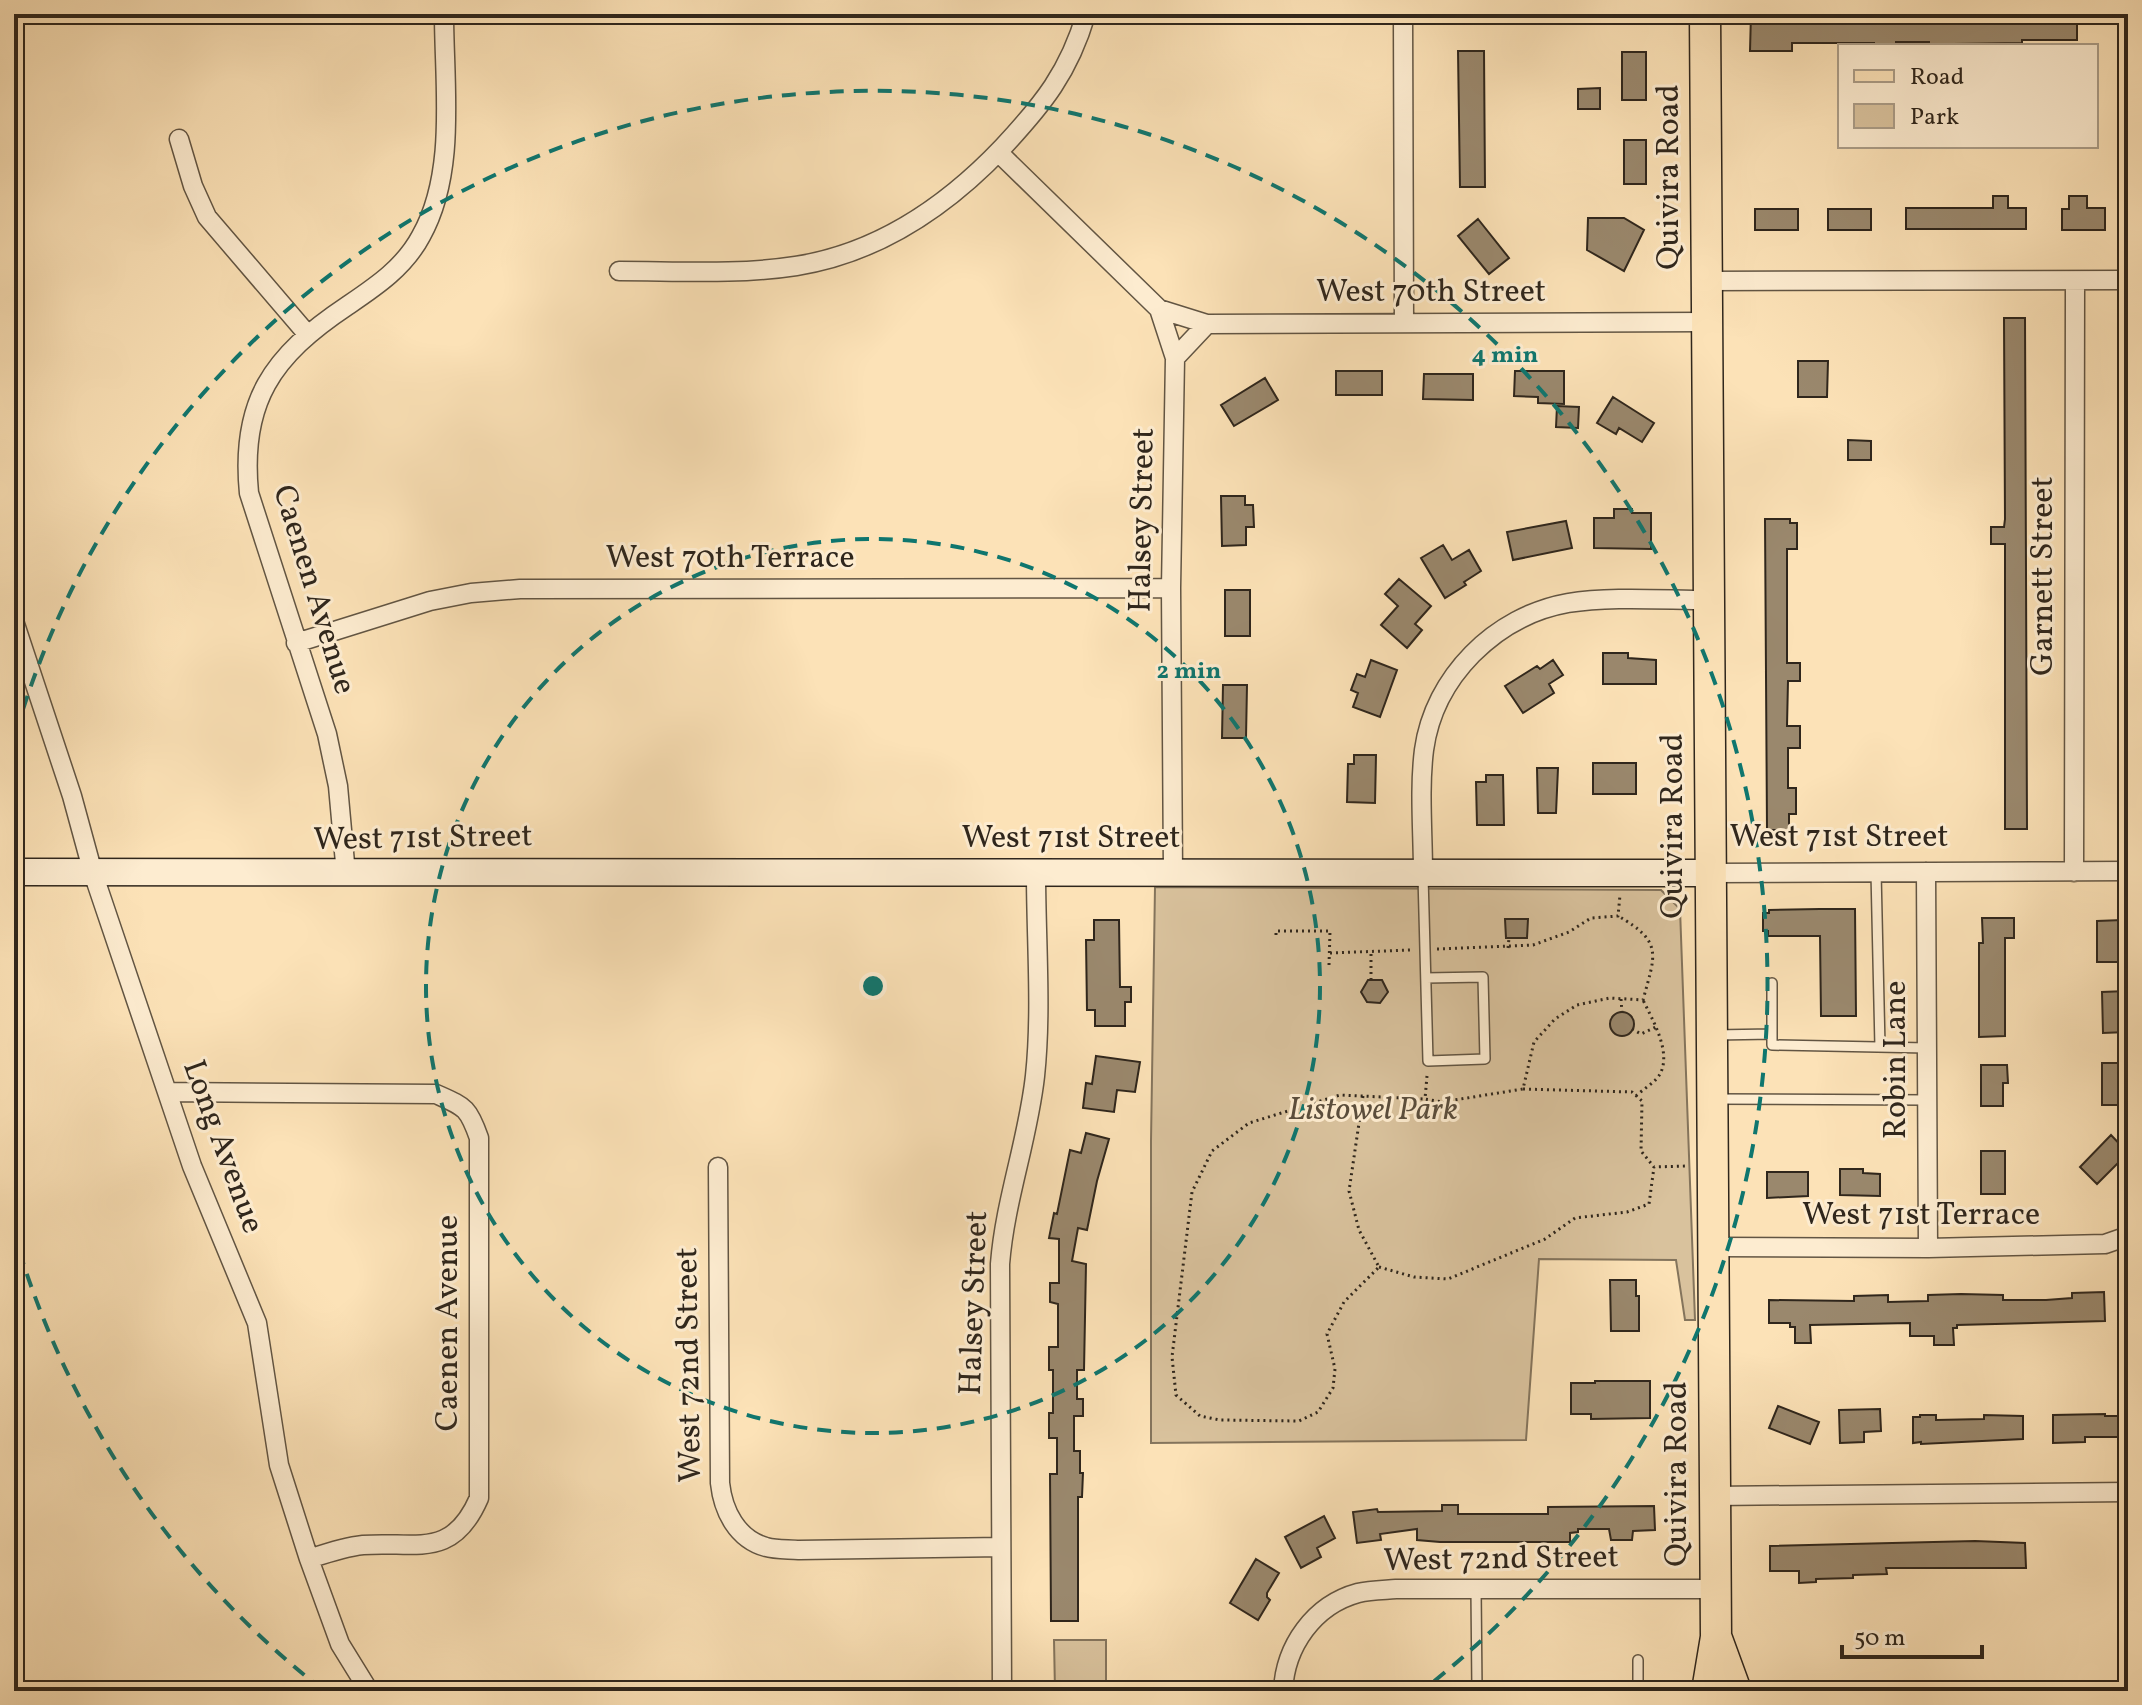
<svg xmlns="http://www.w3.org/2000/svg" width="2142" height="1705" viewBox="0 0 2142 1705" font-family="Vollkorn,serif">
	<rect width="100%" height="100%" fill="#fce2b7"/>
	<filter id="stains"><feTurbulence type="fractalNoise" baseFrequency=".0025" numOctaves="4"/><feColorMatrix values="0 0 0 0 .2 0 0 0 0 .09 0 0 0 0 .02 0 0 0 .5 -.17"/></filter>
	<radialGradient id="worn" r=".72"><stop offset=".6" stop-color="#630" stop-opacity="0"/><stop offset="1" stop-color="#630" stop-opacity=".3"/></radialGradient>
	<!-- green -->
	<path fill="#d9c29d" stroke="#84745c" stroke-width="2" d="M1155,887L1661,890L1680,909L1695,1320H1685L1676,1260L1539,1259L1526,1440L1151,1443V1141Z
		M1054,1640H1106V1691H1055Z"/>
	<!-- building -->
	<path fill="#9a886d" stroke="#2f261c" stroke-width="2" d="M1751,14H1776V21L1911,20V23L2039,22V19H2077V40H2022V43L1954,44V46H1929V42H1896V46H1874V43H1792V51H1750Z
		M1458,51H1484L1485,187H1460Z
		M1622,52H1646V100H1622Z
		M1600,88V109H1578V89Z
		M1624,140H1646V184H1624Z
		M1993,196H2008V208H2026V229H1906V208H1993Z
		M2069,196H2087V208H2105V230H2062V209H2069Z
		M1755,209H1798V230H1755Z
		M1828,209H1871V230H1828Z
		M1588,218H1624L1644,230L1624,271L1587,250Z
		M1478,219L1509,258L1489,274L1458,236Z
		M2004,318H2025L2027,829H2005V544H1991V527H2004L2005,519Z
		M1798,361H1828L1827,397H1798Z
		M1336,371H1382V395H1336Z
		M1515,371H1564V404L1538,403V397L1514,396Z
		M1424,374H1473V400L1423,399Z
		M1265,378L1278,400L1234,426L1221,405Z
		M1613,397L1654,423L1642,442L1619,428L1616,434L1597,423Z
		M1557,406L1579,407L1578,428L1556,427Z
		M1848,440L1871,441V460H1848Z
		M1221,496H1245V505H1253L1254,527H1246V545L1222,546Z
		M1614,509H1632V513H1651V549L1594,548V518H1614Z
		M1765,519H1790V523H1797V549H1787V663H1800V681H1788L1787,726H1800V748H1788V788H1796V814H1789V830H1767Z
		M1566,521L1572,548L1513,560L1507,532Z
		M1443,545L1452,560L1469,550L1481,571L1464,582L1466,585L1445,598L1421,558Z
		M1399,579L1431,606L1415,624L1422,630L1407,648L1381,625L1398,606L1385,594Z
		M1225,590H1250V636H1225Z
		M1603,653H1628V658L1656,660V684H1603Z
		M1371,660L1397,670L1380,717L1353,707L1358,693L1351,690L1357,674L1365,677Z
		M1553,660L1563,675L1549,684L1554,693L1523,713L1505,686L1537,666L1540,669Z
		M1223,685H1247L1246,738H1222Z
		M1354,755H1376L1375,803L1347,802L1348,764H1354Z
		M1593,763H1636V794H1593Z
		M1537,768H1558L1556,813H1538Z
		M1486,775H1503L1504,825H1477L1476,782H1486Z
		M1820,909H1855L1856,1016H1821L1820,936H1768V931H1763V913H1769V910Z
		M1982,918H2014V938H2005V1036L1979,1037V943H1983Z
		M1505,919H1528L1527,938H1506Z
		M1094,920H1119L1120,987H1131V1002H1125V1026H1095V1010H1087L1086,940H1094Z
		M2122,920V962H2097V921Z
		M1368,980H1382L1388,992L1380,1003L1367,1002L1361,992Z
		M2127,991V1032L2103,1033L2102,992Z
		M1610 1024a12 12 0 1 1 24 0a12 12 0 1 1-24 0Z
		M1096,1056L1140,1062L1135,1092L1117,1090L1114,1112L1083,1108L1086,1083L1092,1084Z
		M2102,1063H2127V1105H2102Z
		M1981,1065H2007L2008,1083H2003V1106H1981Z
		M1086,1133L1109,1139L1097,1181L1087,1230L1078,1228L1072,1261L1086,1264L1084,1370H1077V1399H1083V1416H1074V1451H1080V1473H1083L1082,1497H1078V1621H1051L1050,1474H1057V1438H1049V1413H1053V1370H1049V1347H1058V1304L1050,1302V1283H1059V1239L1049,1238L1054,1213L1057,1214L1070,1150L1081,1153Z
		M2111,1135L2128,1153L2097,1184L2080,1167Z
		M1981,1151H2005V1194H1981Z
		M1840,1169H1863V1173L1880,1174V1196L1840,1195Z
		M1767,1172H1808V1196L1767,1198Z
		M1610,1280H1636V1296H1639V1331H1611Z
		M2104,1292L2105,1321L1957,1325V1328H1953L1954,1345H1934V1336H1910V1323L1810,1325L1811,1343H1795V1327H1790V1323H1769V1300L1854,1301V1296L1888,1295V1302L1928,1301V1295L1961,1294L2003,1295V1300H2046L2072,1298V1293Z
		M1595,1381H1650V1418L1591,1419V1414H1571V1383H1595Z
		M1778,1406L1819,1422L1810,1444L1769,1428Z
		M1880,1409L1881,1431L1864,1432V1442L1840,1443L1839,1410Z
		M2105,1414V1416H2128V1437H2085V1442L2053,1443V1415Z
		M1920,1415H1936V1420L1984,1419V1415L2023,1416V1439L1921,1444V1442L1913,1443V1417H1920Z
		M1442,1505H1458V1514H1548V1507L1654,1506L1655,1530L1633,1531L1632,1540H1611L1609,1529H1578V1532L1570,1533V1542H1440L1417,1540V1529L1380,1534L1381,1540L1357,1543L1353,1512L1377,1509L1378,1512L1442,1511Z
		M1324,1516L1335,1538L1317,1548L1321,1557L1301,1568L1285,1537Z
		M1975,1541L2025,1543L2026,1568H1886L1887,1574L1853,1575V1578L1816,1579V1582L1799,1583V1571H1770V1546Z
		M1256,1559L1279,1573L1267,1593V1597L1270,1600L1258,1620L1230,1603Z"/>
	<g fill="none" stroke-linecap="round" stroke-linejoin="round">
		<!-- lane casing -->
		<g stroke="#625543" stroke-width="12">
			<path id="lane" d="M1876,872L1880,1047
				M1423,876L1428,1061L1485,1059L1483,977L1426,978
				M1772,1034V1045L1927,1048
				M1715,1035L1772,1034V983
				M1716,1099L1927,1100
				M1476,1589L1477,1691
				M1638,1660V1691"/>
		</g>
		<!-- street casing -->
		<g stroke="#625543" stroke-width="21">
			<path id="street" d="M1403,14L1404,323
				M179,139L193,186L207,217L308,335
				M998,152L1159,309L1207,324L1706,322
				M619,271C677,271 738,275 796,266C879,253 946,207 1003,147C1043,104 1069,72 1086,14
				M1706,281L2128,280
				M1159,309L1175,358
				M14,621L72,796L93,873L192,1166L257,1323L279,1465L309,1559L340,1644L369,1691
				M296,643L430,601L471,593L520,589L1171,588
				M1926,872L1928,1248
				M2074,872L2075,281
				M1173,873L1171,588L1175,358L1207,324
				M1423,873C1423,833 1419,790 1424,750C1434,677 1495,616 1568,603C1610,596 1665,600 1708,600
				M1710,873L2128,871
				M346,874L338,786L327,734L249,493C240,402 272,356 347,306C375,287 404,268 421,236C457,172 444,85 444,14
				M168,1092L436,1094C465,1107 468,1107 479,1138V1498C452,1560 417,1541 363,1545C344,1547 327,1553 309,1559
				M718,1167L720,1483C723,1511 737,1539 766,1547C776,1550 789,1549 799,1550L1001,1547
				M1714,1247L1928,1248L2105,1244L2128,1236
				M1714,1496L2128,1492
				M1002,1691L1000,1264C1005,1200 1028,1140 1035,1076C1042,1010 1036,940 1036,873
				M1283,1691C1285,1646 1314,1605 1358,1593C1370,1590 1384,1590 1396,1589H1715"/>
		</g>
		<!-- secondary casing -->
		<g stroke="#2f261c" stroke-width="29">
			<path id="secondary" d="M14,872L1710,873"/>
		</g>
		<!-- primary casing -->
		<g stroke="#2f261c" stroke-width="33">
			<path id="primary" d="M1705,14L1716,1637L1707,1691
				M1717,1639L1736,1691"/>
		</g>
		<!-- path -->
		<path stroke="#2f261c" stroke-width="3" stroke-dasharray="2 4" stroke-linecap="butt" d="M1276,935V931H1330L1329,965
			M1508,948L1509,938
			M1437,949L1533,945L1569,932L1591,918L1618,916L1620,895
			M1330,953L1410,950
			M1371,980V952
			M1621,999L1622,1013
			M1632,1029L1641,1034L1656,1027
			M1427,1076L1425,1099L1442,1102L1523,1089L1534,1042L1555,1019L1577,1005L1610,998L1643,1000C1655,955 1664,942 1618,916
			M1523,1089L1632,1092L1642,1101L1641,1151L1654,1167L1687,1166
			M1363,1096L1349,1191L1359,1230L1379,1267L1344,1302L1327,1334L1335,1369L1333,1388L1318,1412L1299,1421L1220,1420L1200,1416L1176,1395L1172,1357L1192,1192L1212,1151L1249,1123L1340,1095L1425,1099
			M1636,1096C1643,1089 1656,1082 1660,1074C1672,1052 1652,1019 1643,1000
			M1379,1267L1414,1277L1448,1279L1545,1239L1575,1218L1627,1212L1649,1204L1654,1167"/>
		<!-- lane -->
		<use href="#lane" stroke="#fdecd0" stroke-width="9"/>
		<!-- street -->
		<use href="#street" stroke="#fdecd0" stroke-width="18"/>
		<!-- secondary -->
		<use href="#secondary" stroke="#fdecd0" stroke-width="26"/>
		<!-- primary -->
		<use href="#primary" stroke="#fce2b7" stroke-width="30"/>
	</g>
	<!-- distance rings -->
	<g fill="none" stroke="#0f766e" stroke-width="4" stroke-dasharray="14 10">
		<circle cx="873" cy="986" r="447"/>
		<path d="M323 1690A894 894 0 0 1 16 1240M16 732A894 894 0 1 1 1423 1690"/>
	</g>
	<g text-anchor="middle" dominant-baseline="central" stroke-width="6" stroke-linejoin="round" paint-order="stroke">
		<!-- street labels -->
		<g font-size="32" fill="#2f261c" stroke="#fdecd0">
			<text transform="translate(1670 177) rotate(-90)">Quivira Road</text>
			<text x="1431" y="293">West 70th Street</text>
			<text transform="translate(1143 520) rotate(-89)">Halsey Street</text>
			<text x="730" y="559">West 70th Terrace</text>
			<text transform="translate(2044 576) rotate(-90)">Garnett Street</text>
			<text transform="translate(313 590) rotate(73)">Caenen Avenue</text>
			<text transform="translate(1674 826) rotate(-90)">Quivira Road</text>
			<text x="1839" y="838">West 71st Street</text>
			<text transform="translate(423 839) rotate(-1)">West 71st Street</text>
			<text x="1071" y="839">West 71st Street</text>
			<text transform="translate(1897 1060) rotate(-90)">Robin Lane</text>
			<text transform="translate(222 1147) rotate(70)">Long Avenue</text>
			<text x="1921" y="1216">West 71st Terrace</text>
			<text transform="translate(975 1303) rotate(-88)">Halsey Street</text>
			<text transform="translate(449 1323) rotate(-90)">Caenen Avenue</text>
			<text transform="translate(690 1365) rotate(-91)">West 72nd Street</text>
			<text transform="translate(1678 1474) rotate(-90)">Quivira Road</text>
			<text transform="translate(1501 1560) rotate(-1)">West 72nd Street</text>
		</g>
		<!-- park labels -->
		<g font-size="32" font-style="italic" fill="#5a4d3c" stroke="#fdecd0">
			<text x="1373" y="1111">Listowel Park</text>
		</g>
	</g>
	<circle cx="873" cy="986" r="12" fill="#0f766e" stroke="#fdecd0" stroke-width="4"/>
	<g font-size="24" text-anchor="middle" font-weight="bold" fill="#0f766e" stroke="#fdecd0" stroke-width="6" stroke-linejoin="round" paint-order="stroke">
		<text x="1505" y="362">4 min</text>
		<text x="1189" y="678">2 min</text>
	</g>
	<!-- margin -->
	<rect width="2142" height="1705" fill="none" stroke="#fce2b7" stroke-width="48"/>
	<rect x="16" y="16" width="2110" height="1673" fill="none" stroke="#2f261c" stroke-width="4"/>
	<rect x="24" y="24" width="2094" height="1657" fill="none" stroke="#2f261c" stroke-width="2"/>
	<!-- legend -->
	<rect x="1838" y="44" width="260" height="104" fill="#fdecd0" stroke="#ab9d88" stroke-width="2"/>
	<rect x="1854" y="70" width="40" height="12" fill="#fce2b7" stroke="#ab9d88" stroke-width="2"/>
	<text x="1910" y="84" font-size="24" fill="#2f261c">Road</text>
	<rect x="1854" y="104" width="40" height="24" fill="#d9c29d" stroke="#ab9d88" stroke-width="2"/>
	<text x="1910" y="124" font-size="24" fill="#2f261c">Park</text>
	<!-- scale -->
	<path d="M1842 1645v12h140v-12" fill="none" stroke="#2f261c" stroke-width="4"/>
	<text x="1854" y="1645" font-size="24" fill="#2f261c" stroke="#fdecd0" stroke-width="6" paint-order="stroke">50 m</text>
	<rect width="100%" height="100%" filter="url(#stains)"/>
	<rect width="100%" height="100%" fill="url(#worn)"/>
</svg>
